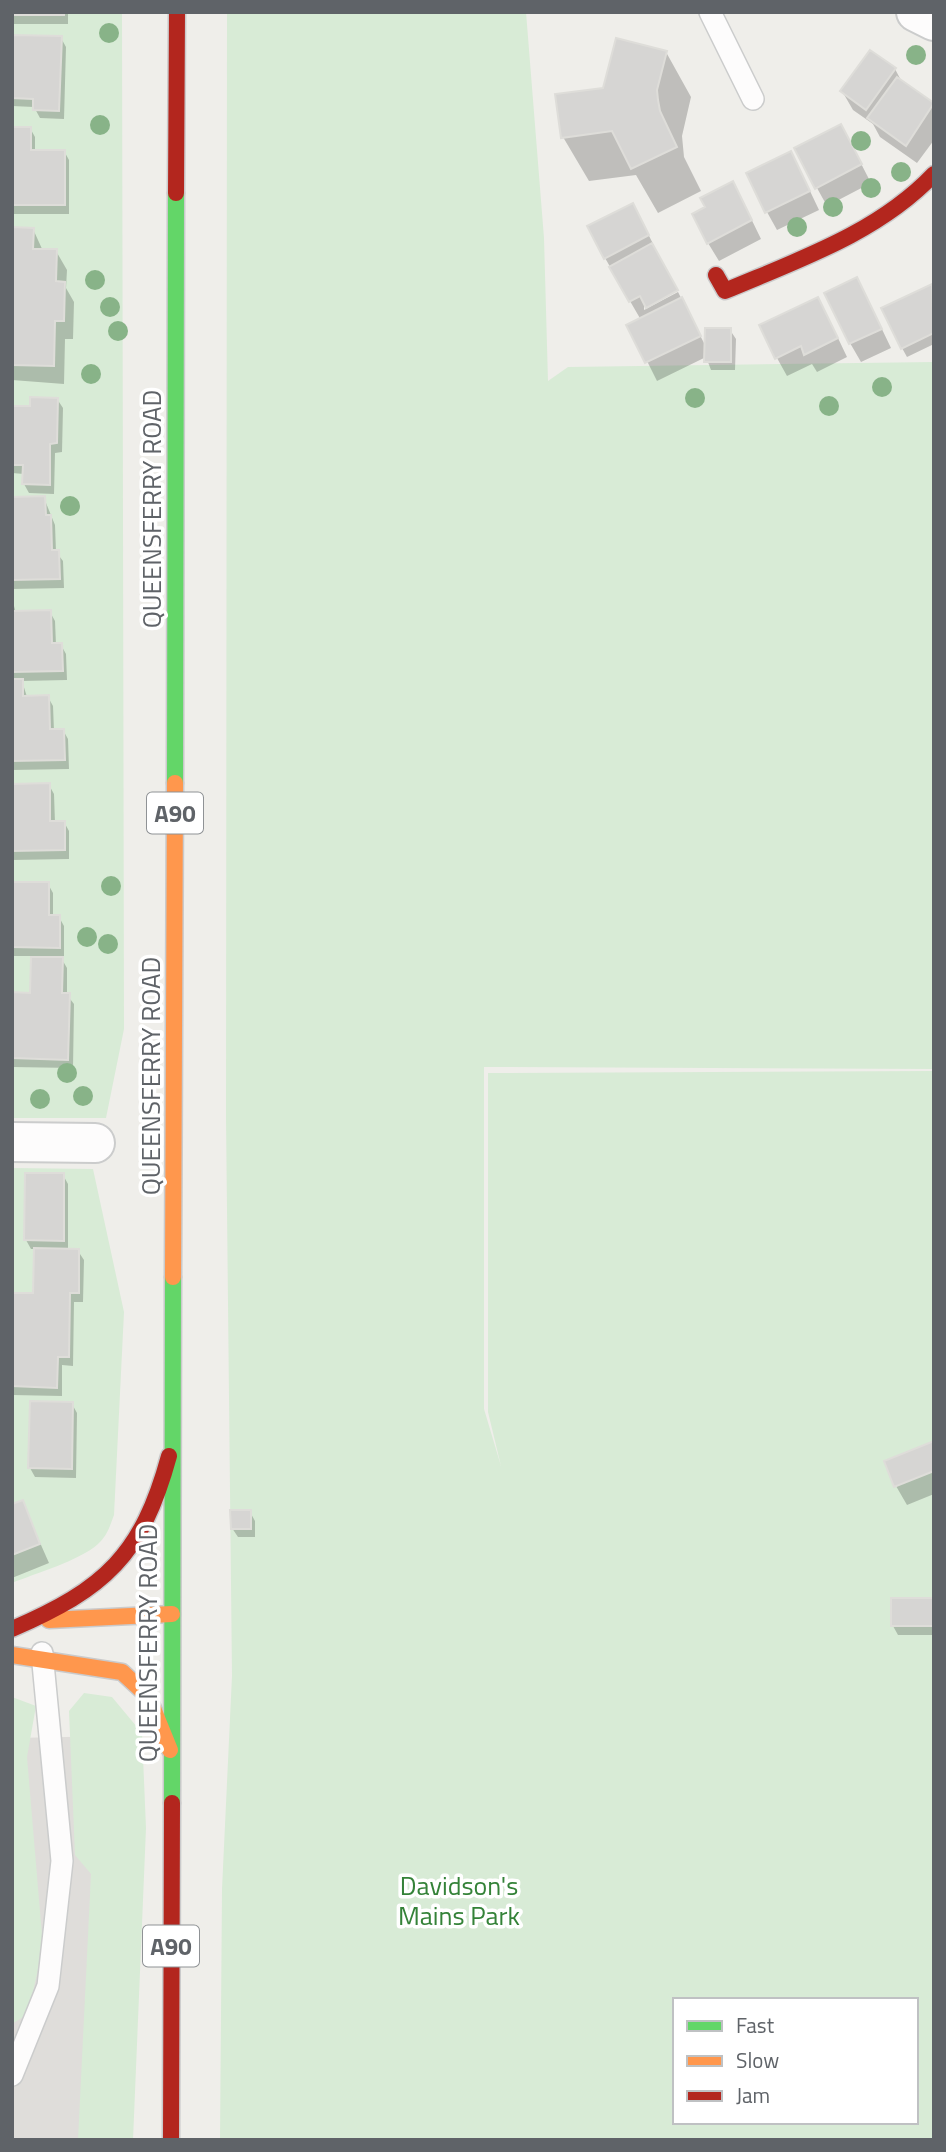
<svg xmlns="http://www.w3.org/2000/svg" width="946" height="2152" viewBox="0 0 946 2152" font-family="'Titillium Web',sans-serif">
	<rect width="100%" height="100%" fill="#efeeea"/>
	<!-- industrial -->
	<path fill="#dfddda" d="M119,1736L120,2140H12V1738Z"/>
	<!-- green -->
	<path fill="#d8ebd6" fill-rule="evenodd" d="M12,12H122L124,1029L106,1118H12Z
		M227,12H526L544,238L548,381L568,367L934,362V1069L484,1067V1409L501,1466L488,1412V1073L934,1071V2140H220L222,1889L232,1676L226,1117ZM675,2000H916V2122H675Z
		M12,1168L93,1169L124,1312L114,1515C110,1526 107,1536 98,1544C79,1561 36,1573 12,1583Z
		M84,1693L112,1697L142,1733L146,1828L133,2140H78L91,1874L75,1855L69,1711Z
		M12,1697L36,1706L27,1757L43,1947L28,2014L12,2024Z"/>
	<!-- shadow -->
	<path fill="#0003" d="M12,12H68V24H12Z
		M12,36L61,38L66,47L64,119L40,118L34,107L12,106Z
		M666,52L691,97L682,136L684,157L701,191L658,213L636,175L589,181L563,137L605,89Z
		M871,52L895,69L903,84L934,106V140L917,163L880,137L873,124L853,110L842,91Z
		M12,128H30L35,137V151H64L69,160V214H12Z
		M851,144L871,183L827,206L817,188Z
		M801,172L819,210L777,230L767,212Z
		M743,202L761,239L719,261L708,243Z
		M643,224L676,289L644,306V310L678,292L706,347L730,330L736,339L735,370H711L706,357L657,381L629,325L641,320L605,258Z
		M12,229H33L43,251H56L67,270L66,288L74,302L73,339H65L64,384L12,380Z
		M931,286L934,344L907,357L902,348Z
		M867,298L891,348L861,362L850,343Z
		M828,317L847,357L817,372L812,364L787,376L777,358Z
		M57,399L63,408L62,452L55,453L54,494L29,493L24,484V474L12,473V407L31,408Z
		M44,498L55,525L56,552L63,561L64,588L12,589V518Z
		M12,599L16,613L50,612L55,621L56,645H61L66,654L67,680L22,681L27,697H48L53,706L54,731L63,730L68,739L69,769L12,770Z
		M49,785L54,794L55,823L64,822L69,831V859L12,860V786Z
		M12,874L13,884H48L53,893V917H59L64,926V956H60L67,968V995L74,1004L73,1068L12,1067V994H32L33,956H12Z
		M63,1175L68,1184V1251H78L84,1260L83,1302H74L73,1366L62,1365V1396L12,1395V1294L35,1295L36,1249H31L26,1240Z
		M72,1404L77,1413L76,1478L35,1477L30,1468Z
		M934,1443V1494L907,1505L896,1486Z
		M22,1502L49,1563L12,1578V1506Z
		M250,1512L255,1521V1537H238L232,1528Z
		M934,1600V1635H898L893,1626Z"/>
	<!-- building -->
	<path fill="#d6d5d3" stroke="#deddd9" stroke-width="2" d="M12,12H64V15H12Z
		M12,35L62,36L59,111L33,110V99L12,98Z
		M616,38L667,51L657,90L658,100L660,111L677,147L631,169L612,131L561,138L555,94L603,88Z
		M870,50L896,68L866,110L840,91Z
		M897,77L934,103L906,146L867,118Z
		M841,124L862,164L815,189L794,148Z
		M12,127H31V150H65V205H12Z
		M791,151L810,191L765,213L746,173Z
		M733,181L752,220L707,244L692,214L705,207L700,198Z
		M633,203L649,235L604,259L587,226Z
		M12,227L34,228L33,249H57L56,281L65,282L64,321H55L54,366L12,365Z
		M652,243L678,290L646,308L640,296L629,302L609,267Z
		M857,277L882,329L849,344L824,293Z
		M932,284L934,333L901,349L881,308Z
		M682,297L701,336L645,363L626,325Z
		M818,297L838,338L804,355L801,346L775,359L759,325Z
		M705,328H731V362H704Z
		M30,397L58,398L57,443L50,444V485L22,484L23,465H12V406H30Z
		M45,496L46,515H51L52,550H59L60,579L12,580V497Z
		M12,602V611L51,610L52,643H62L63,671L12,672Z
		M12,679H23V696L49,695L50,729H64L65,760L12,761Z
		M50,783V821H65V850L12,851V784Z
		M12,882H49V915H60V948L12,947Z
		M31,957H63L62,993H70L68,1060L12,1058V992L30,993Z
		M25,1173H64V1241L24,1240Z
		M34,1248L79,1249V1293H70L69,1357H58L57,1388L12,1386V1293H33Z
		M30,1401L73,1402L72,1469L28,1468Z
		M934,1441V1471L894,1487L884,1461Z
		M23,1500L40,1544L12,1555V1504Z
		M230,1510H251V1529H231Z
		M891,1598H934V1626H891Z"/>
	<g fill="none" stroke-linecap="round" stroke-linejoin="round">
		<!-- lane casing -->
		<g stroke="#cbcccc" stroke-width="24">
			<path id="lane" d="M710,12L753,99
				M12,2075L48,1986L62,1861L42,1653"/>
		</g>
		<!-- street casing -->
		<g stroke="#cbcccc" stroke-width="42">
			<path id="street" d="M916,12L934,21
				M12,1142L95,1143"/>
		</g>
		<!-- fast casing -->
		<g stroke="#cacacb" stroke-width="19">
			<path id="fast" d="M175,783L176,193
				M172,1803L173,1277"/>
		</g>
		<!-- slow casing -->
		<g stroke="#cacacb" stroke-width="19">
			<path id="slow" d="M173,1277L175,783
				M49,1620L172,1614
				M12,1655L122,1672L148,1696L170,1750"/>
		</g>
		<!-- jam casing -->
		<g stroke="#cacacb" stroke-width="19">
			<path id="jam" d="M176,193L177,12
				M716,275L725,291C798,260 878,233 934,174
				M12,1629C105,1589 142,1555 169,1456
				M171,2140L172,1803"/>
		</g>
		<!-- lane -->
		<use href="#lane" stroke="#fdfcfc" stroke-width="21"/>
		<!-- street -->
		<use href="#street" stroke="#fdfcfc" stroke-width="38"/>
		<!-- fast -->
		<use href="#fast" stroke="#63d668" stroke-width="16"/>
		<!-- slow -->
		<use href="#slow" stroke="#ff974d" stroke-width="16"/>
		<!-- jam -->
		<use href="#jam" stroke="#b3261e" stroke-width="16"/>
	</g>
	<!-- trees -->
	<g fill="#88b388">
		<circle cx="109" cy="33" r="10"/>
		<circle cx="916" cy="55" r="10"/>
		<circle cx="100" cy="125" r="10"/>
		<circle cx="861" cy="141" r="10"/>
		<circle cx="901" cy="172" r="10"/>
		<circle cx="871" cy="188" r="10"/>
		<circle cx="833" cy="207" r="10"/>
		<circle cx="797" cy="227" r="10"/>
		<circle cx="95" cy="280" r="10"/>
		<circle cx="110" cy="307" r="10"/>
		<circle cx="118" cy="331" r="10"/>
		<circle cx="91" cy="374" r="10"/>
		<circle cx="882" cy="387" r="10"/>
		<circle cx="695" cy="398" r="10"/>
		<circle cx="829" cy="406" r="10"/>
		<circle cx="70" cy="506" r="10"/>
		<circle cx="111" cy="886" r="10"/>
		<circle cx="87" cy="937" r="10"/>
		<circle cx="108" cy="944" r="10"/>
		<circle cx="67" cy="1073" r="10"/>
		<circle cx="83" cy="1096" r="10"/>
		<circle cx="40" cy="1099" r="10"/>
	</g>
	<g text-anchor="middle" dominant-baseline="central" stroke-width="7" stroke-linejoin="round" paint-order="stroke">
		<!-- shield labels -->
		<g fill="#fff" stroke="#8f9295" stroke-width="2">
			<rect x="147" y="792.5" width="56" height="41" rx="5"/>
			<rect x="143" y="1925.5" width="56" height="41" rx="5"/>
		</g>
		<g font-size="24" font-weight="bold" fill="#5f6368">
			<text x="175" y="813">A90</text>
			<text x="171" y="1946">A90</text>
		</g>
		<!-- street labels -->
		<g font-size="26" fill="#5f6368" stroke="#fff">
			<text transform="translate(151 509) rotate(-90)">QUEENSFERRY ROAD</text>
			<text transform="translate(150 1076) rotate(-90)">QUEENSFERRY ROAD</text>
			<text transform="translate(147 1643) rotate(-90)">QUEENSFERRY ROAD</text>
		</g>
		<!-- park labels -->
		<g font-size="26" fill="#348238" stroke="#fff">
			<text x="459" y="1885">Davidson's<tspan x="459" dy="30">Mains Park</tspan></text>
		</g>
	</g>
	<!-- border -->
	<rect width="946" height="2152" fill="none" stroke="#5f6368" stroke-width="28"/>
	<!-- legend -->
	<rect x="673" y="1998" width="245" height="126" fill="#ffffff" stroke="#bfc1c3" stroke-width="2"/>
	<rect x="687" y="2021" width="35" height="10" fill="#63d668" stroke="#bfc1c3" stroke-width="2"/>
	<text x="736" y="2033" font-size="21" fill="#5f6368">Fast</text>
	<rect x="687" y="2056" width="35" height="10" fill="#ff974d" stroke="#bfc1c3" stroke-width="2"/>
	<text x="736" y="2068" font-size="21" fill="#5f6368">Slow</text>
	<rect x="687" y="2091" width="35" height="10" fill="#b3261e" stroke="#bfc1c3" stroke-width="2"/>
	<text x="736" y="2103" font-size="21" fill="#5f6368">Jam</text>
</svg>
